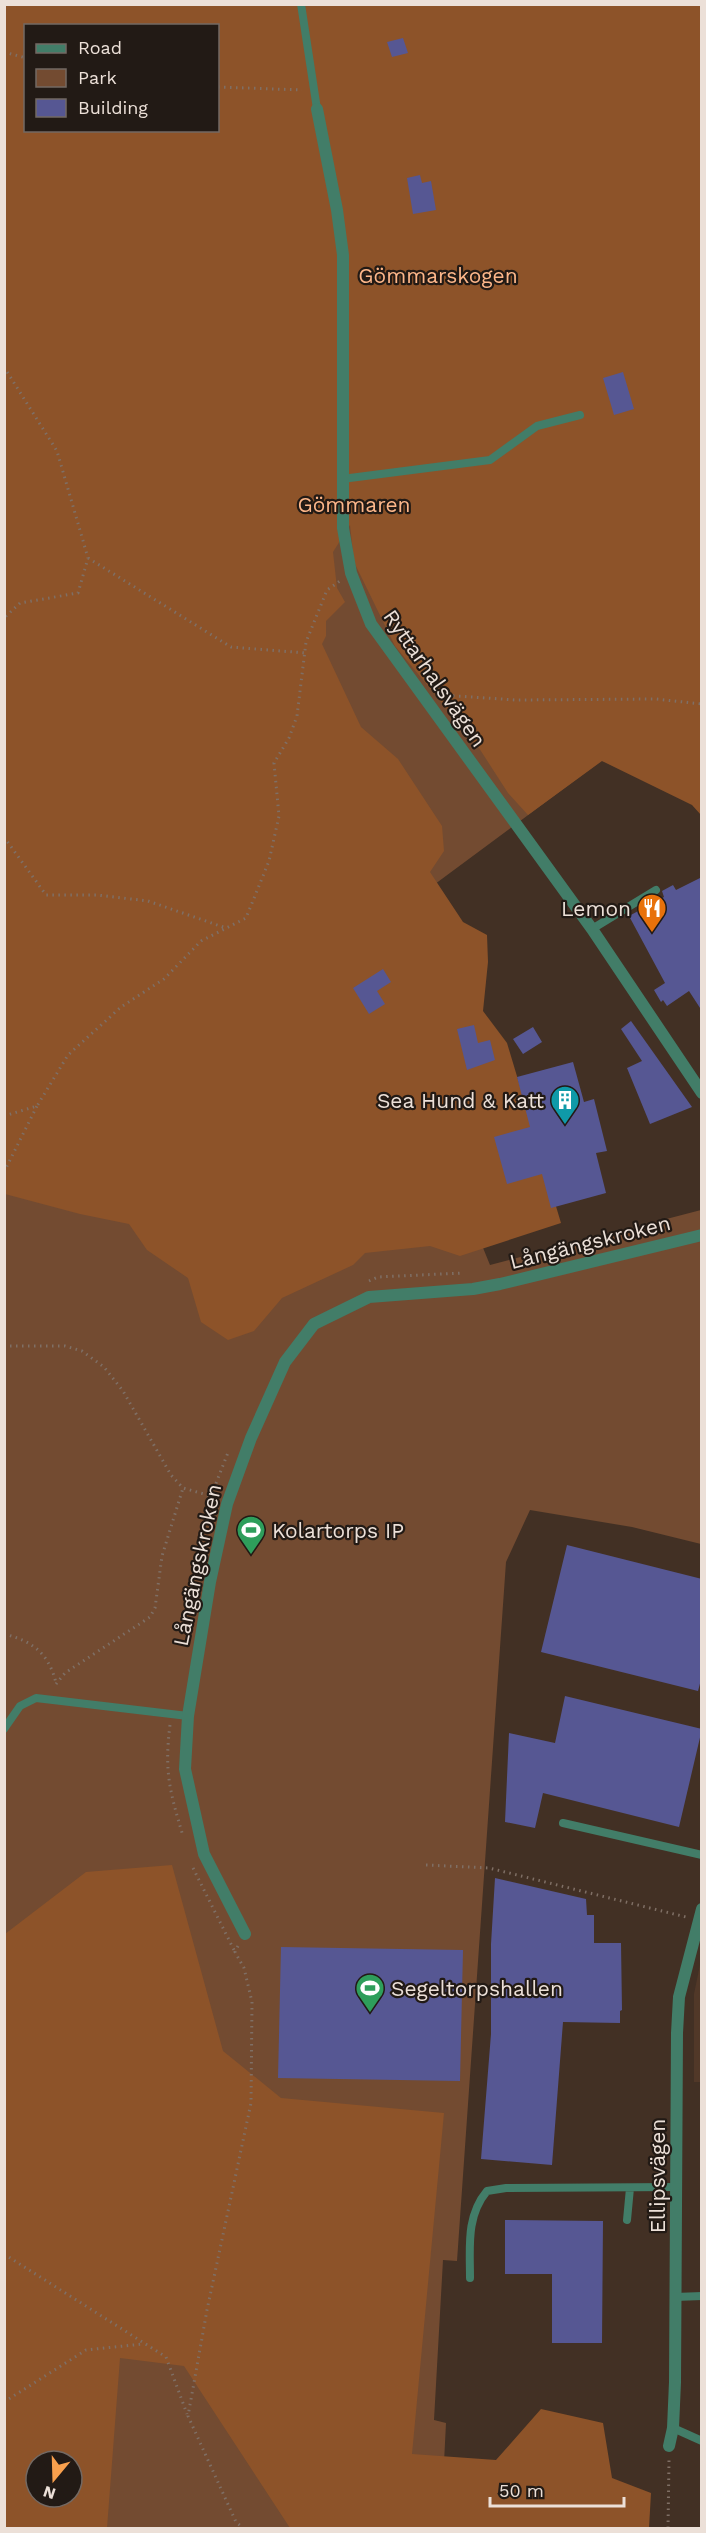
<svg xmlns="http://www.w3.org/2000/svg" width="706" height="2533" viewBox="0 0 706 2533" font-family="'Work Sans',sans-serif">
	<rect width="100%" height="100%" fill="#423024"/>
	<!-- built -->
	<path fill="#513828" d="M701,1960L702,2082H694V1994Z"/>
	<!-- green -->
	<path fill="#734b31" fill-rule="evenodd" d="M5,5H701V770L601,761L323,967L446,1157L490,1265L701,1210V1544L632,1527L530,1510L506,1562L457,2261L443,2260L434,2420L446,2423L441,2522L433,2528H5ZM26,26H218V130H26ZM36,2461H72V2497H36Z"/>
	<!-- forest -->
	<path fill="#8d5329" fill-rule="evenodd" d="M5,5H701V815L692,805L602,761L528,815L508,793L479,748L395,646L354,562L350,525L333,552L337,588L345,602L326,621V636L322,644L361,727L398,759L442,826L444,851L430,872L463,922L487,935L488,962L483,1011L507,1043L561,1223L460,1256L430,1246L365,1253L353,1265L282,1298L254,1331L228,1340L201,1322L188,1278L147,1250L129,1224L80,1214L5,1194ZM26,26H218V130H26Z
		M172,1865L223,2051L281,2098L444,2113L412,2454L496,2460L541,2409L603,2423L612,2478L651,2493L649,2528H290L184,2366L120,2358L107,2528H5V1934L86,1872ZM36,2461H72V2497H36Z"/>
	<!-- building -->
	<path fill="#565793" d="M403,38L408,53L392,57L387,42Z
		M420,175L422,183L431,181L436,210L413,214L407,178Z
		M623,372L634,409L614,415L603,378Z
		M702,877V1011L689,991L667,1006L663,1000L661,1002L654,990L665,983L629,916L664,897L662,891L673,885L676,890Z
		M383,969L391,982L377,991L385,1004L369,1014L353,988Z
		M631,1021L692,1107L650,1124L627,1068L642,1061L621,1029Z
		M474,1025L478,1043L490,1040L495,1060L467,1070L457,1029Z
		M533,1027L542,1042L523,1054L513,1039Z
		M573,1062L584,1102L594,1099L607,1151L596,1153L606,1193L551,1208L542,1174L507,1184L494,1137L530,1127L517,1077Z
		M567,1545L702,1579V1676L698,1691L541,1652Z
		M565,1696L702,1729L679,1827L543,1793L535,1828L505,1822L509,1733L555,1743Z
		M495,1878L586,1899L587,1915H594V1943H621L622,2010L620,2011V2023L563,2022L552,2165L481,2159L491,2034V1944Z
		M281,1947L463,1950L460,2081L278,2078Z
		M505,2220L603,2221L602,2343H552V2274H505Z"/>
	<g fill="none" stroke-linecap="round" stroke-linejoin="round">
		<!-- path -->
		<path stroke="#7f6f65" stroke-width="3" stroke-dasharray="1.5 4.5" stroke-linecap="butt" d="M4,52L26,58
			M218,87L302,90
			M4,367L57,451L88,558L78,593L20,603L4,618
			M88,558L231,647L306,653
			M441,695L516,700L656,699L702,704
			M4,837L46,895H97L148,901L226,928
			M4,1116L37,1106L68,1055L121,1007L164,979L201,941L246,918L269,861L279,816L274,763L289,738L297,716L306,642L327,590L340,581
			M4,1172L37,1106
			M369,1281L378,1277L463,1273
			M4,1346H65L82,1351L104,1367L123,1391L171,1475L183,1488L211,1496
			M206,1524L211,1496L229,1450
			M4,1634C33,1641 49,1654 56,1683
			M56,1684L65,1673L150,1617L155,1608L162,1556L183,1488
			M170,1725C164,1772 170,1792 183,1836
			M426,1865L489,1868L686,1917
			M193,1868L235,1952
			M238,1946L235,1952L244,1968L252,2002L251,2103L207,2310L188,2416L236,2522L243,2528
			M4,2254L166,2357L187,2414
			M4,2402L86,2350L143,2344
			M668,2528L669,2460"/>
		<!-- lane -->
		<path stroke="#427d68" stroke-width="8" d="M301,4L317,109
			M342,479L490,460L537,426L580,415
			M592,929L656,890
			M4,1729L20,1706L36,1698L188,1716
			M563,1823L702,1855
			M627,2220L630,2188
			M470,2278C470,2247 466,2216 487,2191L506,2188L677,2187
			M675,2297L702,2296
			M673,2428L702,2441"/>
		<!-- street -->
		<path stroke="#427d68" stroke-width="12" d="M317,109L337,210L343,255V528L351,573L371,624L592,929L702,1093
			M245,1934L204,1854L185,1769L188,1716L210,1582L227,1504L251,1438L285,1362L314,1324L369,1297L473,1289L500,1284L702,1235
			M669,2446L673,2428L675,2382L677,2033L679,1997L702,1909"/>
	</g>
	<!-- icons -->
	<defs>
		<g id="restaurant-pin" transform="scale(1.5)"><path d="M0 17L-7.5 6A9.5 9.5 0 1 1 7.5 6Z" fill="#e8710a" stroke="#221a15"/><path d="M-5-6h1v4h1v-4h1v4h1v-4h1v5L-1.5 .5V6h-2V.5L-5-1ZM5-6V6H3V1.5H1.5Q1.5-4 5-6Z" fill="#fff"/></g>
		<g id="building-pin" transform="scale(1.5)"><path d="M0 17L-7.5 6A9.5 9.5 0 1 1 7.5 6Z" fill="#0f9aa8" stroke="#221a15"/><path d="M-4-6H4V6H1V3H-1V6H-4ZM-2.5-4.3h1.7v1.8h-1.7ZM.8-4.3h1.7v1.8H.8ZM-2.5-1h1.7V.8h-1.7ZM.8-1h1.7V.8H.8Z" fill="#fff"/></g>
		<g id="stadium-pin" transform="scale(1.5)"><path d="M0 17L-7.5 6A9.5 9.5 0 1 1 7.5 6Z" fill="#2e9e5b" stroke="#221a15"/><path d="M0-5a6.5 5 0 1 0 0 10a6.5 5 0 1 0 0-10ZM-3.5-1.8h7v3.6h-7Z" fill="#fff"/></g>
	</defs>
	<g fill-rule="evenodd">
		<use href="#restaurant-pin" x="652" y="908"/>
		<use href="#building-pin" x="565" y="1100"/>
		<use href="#stadium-pin" x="251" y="1530"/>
		<use href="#stadium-pin" x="370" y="1988"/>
	</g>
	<g text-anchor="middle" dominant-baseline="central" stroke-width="4.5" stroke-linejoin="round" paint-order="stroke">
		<!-- park labels -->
		<g font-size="21" fill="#fdb78a" stroke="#221a15">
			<text x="438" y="275">Gömmarskogen</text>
			<text x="354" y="504">Gömmaren</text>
		</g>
		<!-- street labels -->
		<g font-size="21" fill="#ece0d8" stroke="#221a15">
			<text transform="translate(435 678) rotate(55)">Ryttarhalsvägen</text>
			<text transform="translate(590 1242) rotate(-14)">Långängskroken</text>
			<text transform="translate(197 1565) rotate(-78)">Långängskroken</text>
			<text transform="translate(657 2176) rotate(-90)">Ellipsvägen</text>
		</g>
		<!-- poi labels -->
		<g font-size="21" fill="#ece0d8" stroke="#221a15" text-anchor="end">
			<text x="631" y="908">Lemon</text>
			<text x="544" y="1100">Sea Hund &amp; Katt</text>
			<text x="272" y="1530" text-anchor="start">Kolartorps IP</text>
			<text x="391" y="1988" text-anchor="start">Segeltorpshallen</text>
		</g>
	</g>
	<!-- border -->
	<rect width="706" height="2533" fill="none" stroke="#ece0d8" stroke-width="12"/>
	<!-- legend -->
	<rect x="24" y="24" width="195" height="108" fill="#221a15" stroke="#736963" stroke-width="1.5"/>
	<rect x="36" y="44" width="30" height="9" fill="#427d68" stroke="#736963" stroke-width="1.5"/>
	<text x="78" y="54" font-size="18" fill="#ece0d8">Road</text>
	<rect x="36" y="69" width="30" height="18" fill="#734b31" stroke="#736963" stroke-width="1.5"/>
	<text x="78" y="84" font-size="18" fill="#ece0d8">Park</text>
	<rect x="36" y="99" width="30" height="18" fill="#565793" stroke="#736963" stroke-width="1.5"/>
	<text x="78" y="114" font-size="18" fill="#ece0d8">Building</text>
	<!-- north arrow -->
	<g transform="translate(54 2479) rotate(199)"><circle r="28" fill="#221a15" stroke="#736963" stroke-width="1.5"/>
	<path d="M0-4.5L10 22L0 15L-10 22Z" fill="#f9a04d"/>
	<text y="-9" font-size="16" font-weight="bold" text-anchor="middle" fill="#ece0d8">N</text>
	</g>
	<!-- scale -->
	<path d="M490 2497v9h134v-9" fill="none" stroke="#ece0d8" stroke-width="3"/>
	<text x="499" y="2497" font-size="18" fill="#ece0d8" stroke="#221a15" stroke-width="4.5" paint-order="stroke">50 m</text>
</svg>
